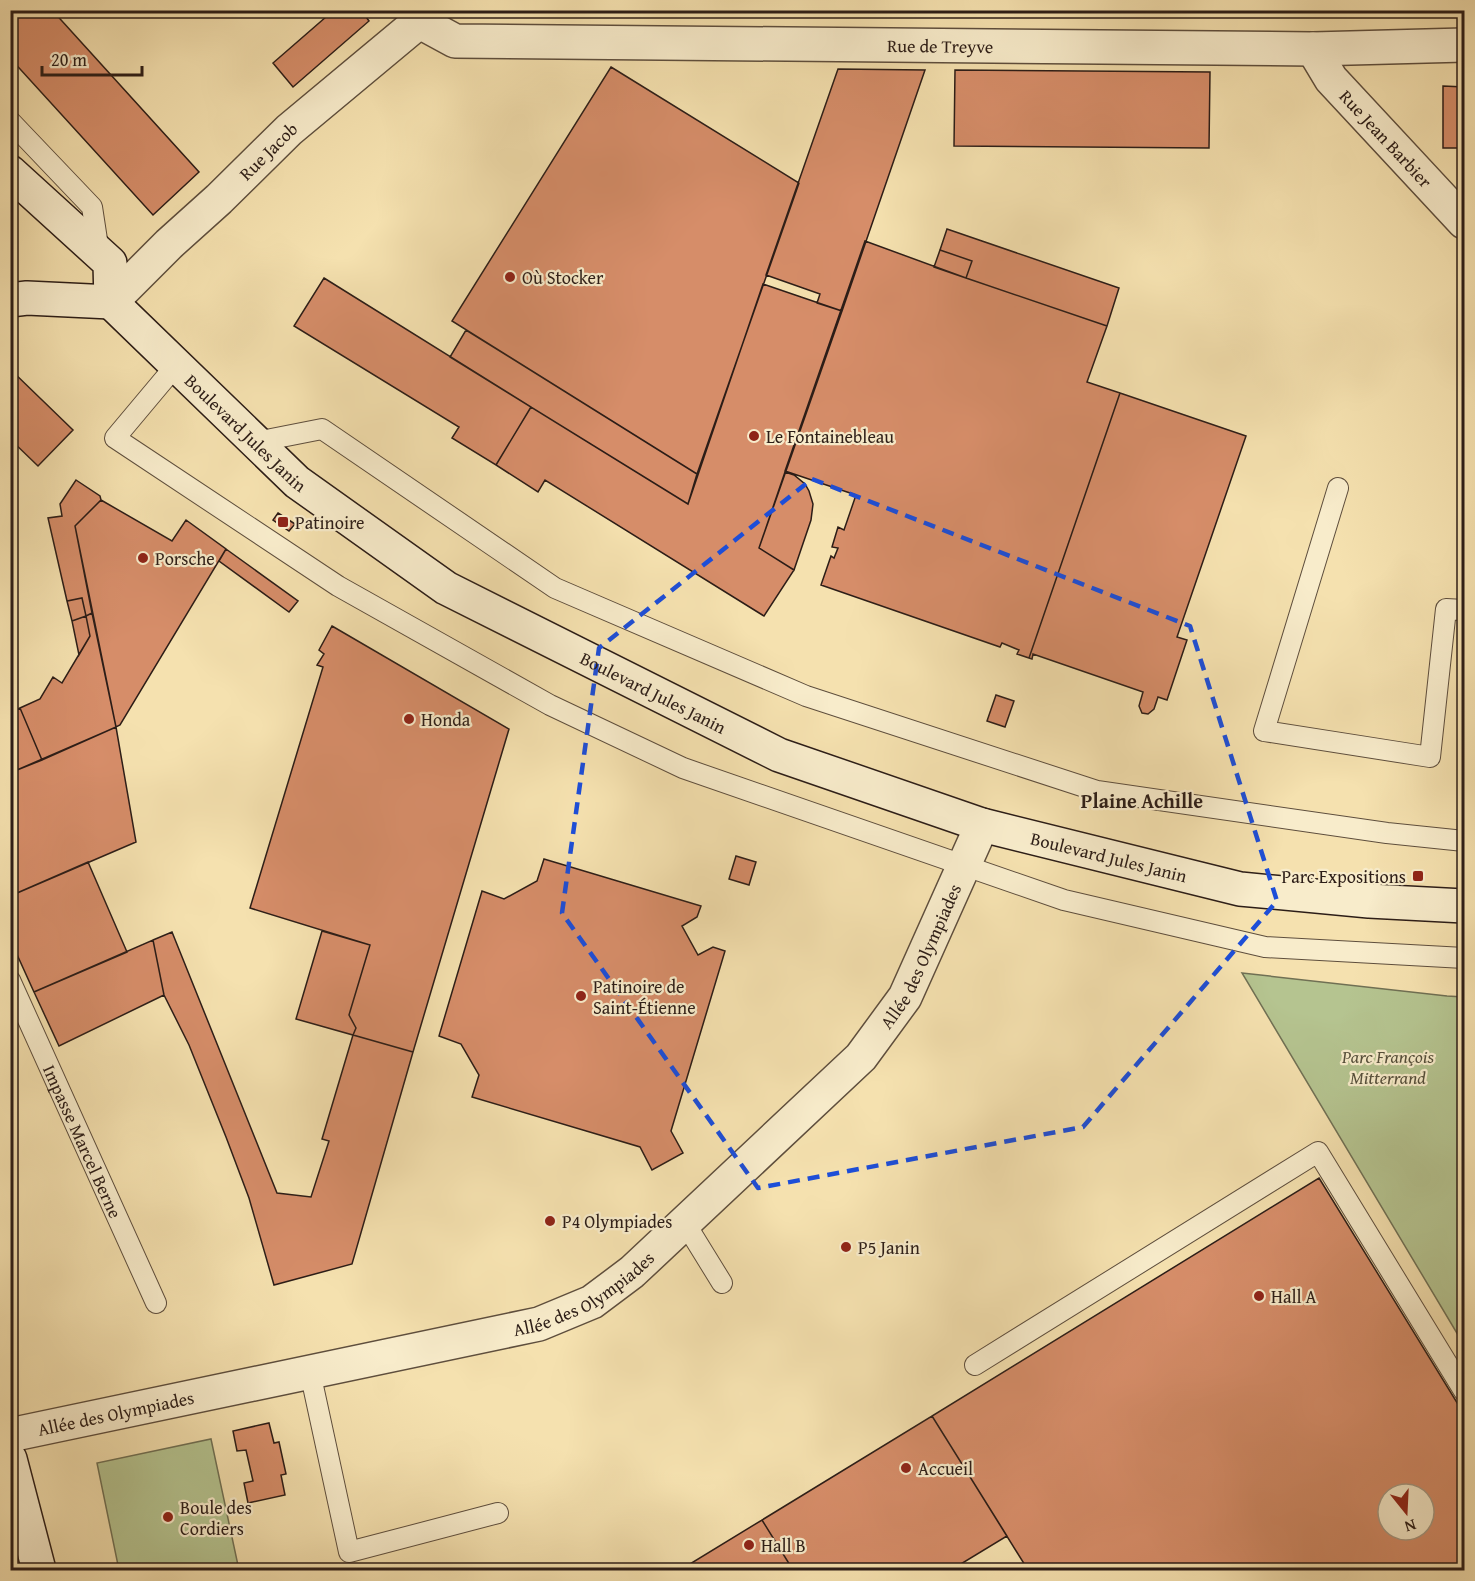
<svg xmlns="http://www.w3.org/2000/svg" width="1475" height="1581" viewBox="0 0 1475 1581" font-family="'Gentium Book Plus',serif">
	<rect width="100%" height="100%" fill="#f5e1af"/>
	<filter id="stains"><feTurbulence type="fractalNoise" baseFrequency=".00333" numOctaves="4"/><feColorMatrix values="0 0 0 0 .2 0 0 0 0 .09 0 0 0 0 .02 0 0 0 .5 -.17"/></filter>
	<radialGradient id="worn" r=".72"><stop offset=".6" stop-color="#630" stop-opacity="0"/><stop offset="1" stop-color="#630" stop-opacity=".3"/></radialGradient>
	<!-- green -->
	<path fill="#b5c490" stroke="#707054" stroke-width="1.5" d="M1242,973L1447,996L1464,997V1345Z
		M211,1439L239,1570H119L97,1463Z"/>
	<!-- building -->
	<path fill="#d68d69" stroke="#2c1d17" stroke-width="1.5" fill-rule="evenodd" d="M10,10H52L199,172L153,215L10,58Z
		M334,10H361L369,21L293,87L273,63Z
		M1094,10L1095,12L1033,11L1034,10Z
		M1104,10H1140L1138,13L1103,12Z
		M1140,10H1174L1173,13H1138Z
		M1211,10H1245L1244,13H1209Z
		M1245,10H1278L1276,13H1244Z
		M1313,10H1361L1360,14L1311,13Z
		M1361,10H1455L1454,14H1360Z
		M611,67L799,183L697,474L452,321Z
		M838,69L925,70L842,311L817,303L820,294L766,275Z
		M955,70L1210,72L1209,148L954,146Z
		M1443,86L1464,87V148H1443Z
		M947,229L1119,288L1107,326L966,278L972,261L940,250Z
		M865,241L966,278L1107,326L1087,382L1120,393L1029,658L1017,654L1019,650L1002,643L1000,647L821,585L831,556L834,558L838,548L832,547L838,527L844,530L856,495L785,471Z
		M940,250L972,261L966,278L934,267Z
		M324,278L531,407L496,465L452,438L459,427L294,326Z
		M763,284L842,311L759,548L794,570L764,616L545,480L538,492L496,465L531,407L688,504Z
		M466,330L697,474L688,504L450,357Z
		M10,369L73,430L38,466L10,439Z
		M1120,393L1246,436L1177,637L1187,640L1167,700L1158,697L1154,709L1148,714L1142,713L1139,706L1143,692L1033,654L1032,659L1029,658Z
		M785,472L794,475L805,484L809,491L813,504L811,520L794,570L759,548Z
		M76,480L100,496L101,500L75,526L92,613L86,616L82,598L67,601L48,518L62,516L60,504Z
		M101,500L172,541L186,520L226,549L120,725L116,727L75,526Z
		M278,513L295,524L289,531L273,520Z
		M226,549L298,601L289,612L219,561Z
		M82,598L86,616L72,621L67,601Z
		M92,613L116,727L42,760L20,708L40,699L53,677L62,683L90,636L86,616Z
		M86,616L90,636L79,655L72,621Z
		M332,626L509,729L413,1052L353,1035L356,1028L349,1015L370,945L250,908L323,667L317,665L324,654L319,650Z
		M996,695L1014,701L1005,727L987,721Z
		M20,708L42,760L10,773V712Z
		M116,727L136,842L10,896V773Z
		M736,856L756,862L749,885L729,879Z
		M544,859L701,906L697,917L682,926L698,955L713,947L725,951L671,1131L683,1153L652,1170L640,1147L472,1097L479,1075L461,1044L439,1036L482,891L504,899L537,881Z
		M88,862L127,952L34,992L10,939V896Z
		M322,931L370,945L349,1015L356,1028L353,1035L296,1019Z
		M172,932L277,1193L311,1197L329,1141L322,1139L353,1035L413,1052L352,1264L274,1285L249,1198L226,1137L189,1045L164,995L153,940Z
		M153,940L164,995L59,1046L34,992Z
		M1319,1178L1464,1414V1570H1028L932,1416ZM1388,1494H1424V1530H1388Z
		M932,1416L1007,1536L951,1570H793L762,1520Z
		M269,1423L274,1443L279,1442L286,1474L281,1475L285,1495L248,1503L244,1483L253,1481L246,1450L237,1451L233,1431Z
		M762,1520L793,1570H680Z"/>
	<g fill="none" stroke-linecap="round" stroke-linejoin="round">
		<!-- lane casing -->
		<g stroke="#5e4e3d" stroke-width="22">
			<g id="lane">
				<path d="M10,121L92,207L99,253"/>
				<path d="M177,364L115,438L338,586L550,705L683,768L1064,900L1265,947L1464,958"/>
				<path d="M256,442L322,429L555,588L806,696L1097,791L1387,833L1464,841"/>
				<path d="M1338,488L1264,731L1430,757L1446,609L1464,610"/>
				<path id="s1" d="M10,980L156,1303"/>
				<path d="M685,1223L722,1283"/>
				<path d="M975,1365L1318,1152L1464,1391"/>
				<path d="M310,1372L349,1552L498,1513"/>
			</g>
		</g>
		<!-- street casing -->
		<g stroke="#5e4e3d" stroke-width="36">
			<g id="street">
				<path id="s2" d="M420,22L455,41L1313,49L1464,45"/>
				<path id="s3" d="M1313,49L1331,79L1464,222"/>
				<path id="s4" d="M111,302L169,244L219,199L289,130L433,10"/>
				<path id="s5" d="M10,1435L539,1324L592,1302L632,1272L861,1057L905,997L982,825"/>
			</g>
		</g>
		<!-- secondary casing -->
		<g stroke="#2c1d17" stroke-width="36">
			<g id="secondary">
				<path id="s6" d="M10,172L110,263L111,302L297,482L446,588L779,755L982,825L1240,889L1369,901L1464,906"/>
				<path d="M10,300L27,298L111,302"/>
				<path d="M10,1459L39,1570"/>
			</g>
		</g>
		<!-- lane -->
		<use href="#lane" stroke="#f8eccb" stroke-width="20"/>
		<!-- street -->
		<use href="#street" stroke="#f8eccb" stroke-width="33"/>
		<!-- secondary -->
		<use href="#secondary" stroke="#f8eccb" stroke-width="33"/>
	</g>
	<!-- marked area -->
	<path fill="none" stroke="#1d4ed8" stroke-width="4.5" stroke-dasharray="12 8" stroke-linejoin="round" d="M812,479L1190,626L1277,901L1083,1127L758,1188L562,913L599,648Z"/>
	<!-- markers -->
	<g fill="#8f2418" stroke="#f8eccb" stroke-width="2">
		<circle cx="510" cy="277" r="6"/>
		<circle cx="754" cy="436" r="6"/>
		<rect x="277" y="516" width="12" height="12" rx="3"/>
		<circle cx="143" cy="558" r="6"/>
		<circle cx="409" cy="719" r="6"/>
		<rect x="1412" y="870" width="12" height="12" rx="3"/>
		<circle cx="581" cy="996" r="6"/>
		<circle cx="550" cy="1221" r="6"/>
		<circle cx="846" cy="1247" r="6"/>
		<circle cx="1259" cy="1296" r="6"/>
		<circle cx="906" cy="1468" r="6"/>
		<circle cx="168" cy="1517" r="6"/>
		<circle cx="749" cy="1545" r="6"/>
	</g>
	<g text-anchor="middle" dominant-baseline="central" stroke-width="4.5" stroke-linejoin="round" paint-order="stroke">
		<!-- street labels -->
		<g font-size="18" fill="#2c1d17" stroke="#f8eccb">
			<text stroke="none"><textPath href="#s2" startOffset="525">Rue de Treyve</textPath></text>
			<text stroke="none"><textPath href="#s3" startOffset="116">Rue Jean Barbier</textPath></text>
			<text stroke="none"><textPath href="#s4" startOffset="218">Rue Jacob</textPath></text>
			<text stroke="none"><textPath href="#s6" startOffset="362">Boulevard Jules Janin</textPath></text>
			<text stroke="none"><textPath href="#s6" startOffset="848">Boulevard Jules Janin</textPath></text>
			<text stroke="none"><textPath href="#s6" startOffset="1334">Boulevard Jules Janin</textPath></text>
			<text stroke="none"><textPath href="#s5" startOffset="1080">Allée des Olympiades</textPath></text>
			<text stroke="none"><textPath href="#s1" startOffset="177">Impasse Marcel Berne</textPath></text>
			<text stroke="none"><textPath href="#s5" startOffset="594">Allée des Olympiades</textPath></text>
			<text stroke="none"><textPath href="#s5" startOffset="108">Allée des Olympiades</textPath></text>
		</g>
		<!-- poi labels -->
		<g font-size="18" fill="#2c1d17" stroke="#f8eccb" text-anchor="start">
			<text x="522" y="277">Où Stocker</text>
			<text x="766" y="436">Le Fontainebleau</text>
			<text x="295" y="522">Patinoire</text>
			<text x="155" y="558">Porsche</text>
			<text x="421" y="719">Honda</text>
			<text x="1406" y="876" text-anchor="end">Parc Expositions</text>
			<text x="593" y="986">Patinoire de<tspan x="593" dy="21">Saint-Étienne</tspan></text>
			<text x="562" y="1221">P4 Olympiades</text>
			<text x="858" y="1247">P5 Janin</text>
			<text x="1271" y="1296">Hall A</text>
			<text x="918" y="1468">Accueil</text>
			<text x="180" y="1507">Boule des<tspan x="180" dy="21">Cordiers</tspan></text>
			<text x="761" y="1545">Hall B</text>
		</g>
		<!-- park labels -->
		<g font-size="18" font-style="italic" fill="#554f3b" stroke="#f8eccb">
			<text x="1388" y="1056">Parc François<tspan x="1388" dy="21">Mitterrand</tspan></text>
		</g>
		<!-- neighbourhood labels -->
		<g font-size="20" font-weight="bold" fill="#2c1d17" stroke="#f8eccb">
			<text x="1142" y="800">Plaine Achille</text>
		</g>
	</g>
	<!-- margin -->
	<rect width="1475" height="1581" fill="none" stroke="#f5e1af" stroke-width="36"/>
	<rect x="12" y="12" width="1451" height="1557" fill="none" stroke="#2c1d17" stroke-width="3"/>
	<rect x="18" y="18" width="1439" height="1545" fill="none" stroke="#2c1d17" stroke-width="1.5"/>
	<!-- north arrow -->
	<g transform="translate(1406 1512) rotate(162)"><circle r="28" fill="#f8eccb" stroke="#a69983" stroke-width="1.5"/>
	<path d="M0-4.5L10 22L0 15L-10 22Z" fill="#8f2418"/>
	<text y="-9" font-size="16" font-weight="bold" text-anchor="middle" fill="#2c1d17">N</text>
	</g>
	<!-- scale -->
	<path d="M42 66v9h100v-9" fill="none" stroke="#2c1d17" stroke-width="3"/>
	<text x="51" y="66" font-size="18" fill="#2c1d17" stroke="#f8eccb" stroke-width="4.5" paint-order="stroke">20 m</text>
	<rect width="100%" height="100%" filter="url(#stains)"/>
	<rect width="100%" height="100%" fill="url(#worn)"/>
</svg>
